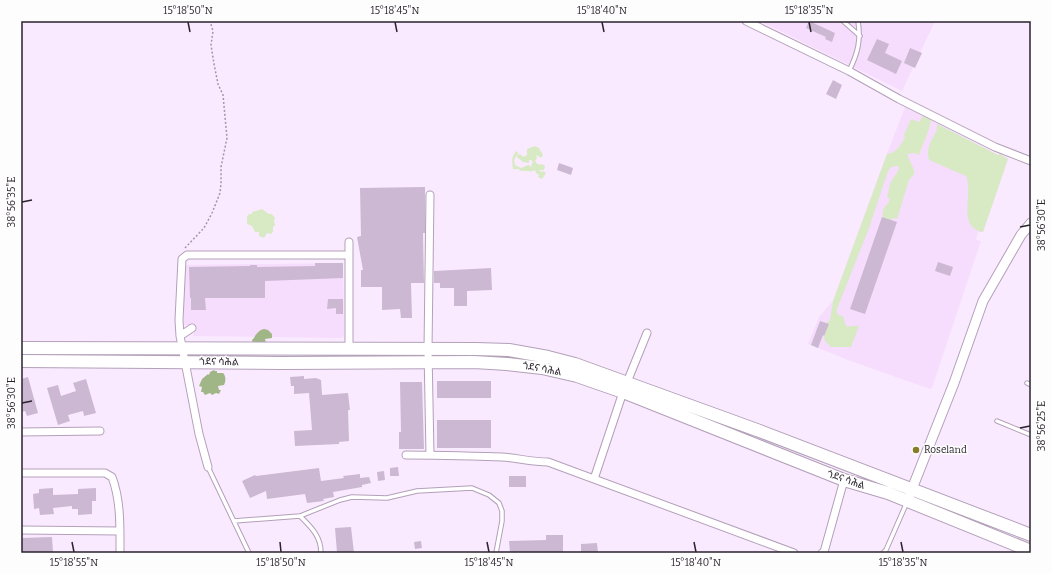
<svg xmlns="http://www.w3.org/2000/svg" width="1052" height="574" viewBox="0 0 1052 574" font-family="Bitter,'Noto Sans Ethiopic',serif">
	<rect width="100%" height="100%" fill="#faeaff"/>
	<!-- built -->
	<path fill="#f6dcfd" d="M760,21H935L902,91Z
		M905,107L998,155L1000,154L1008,159L983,232H978L976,240L981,241L932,388L930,389L848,360L808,344L819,317L833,301L887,154Z
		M343,263L344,329V336L341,338L193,336L195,331L189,325H184L183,267L186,265Z"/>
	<!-- green -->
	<path fill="#d8eac4" d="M923,116L931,120C929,133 923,143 919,155L914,153L907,154L914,170V174L909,180L897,219L893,218L891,220L883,218C881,205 887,208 890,199L887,197C889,191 889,185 892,180C895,175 898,173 899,167L897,166L891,167L888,171L869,228L837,309V313L838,315L843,316L846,326C851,327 854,325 859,326L851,347H831L825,341L824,336L828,325L826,323L830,320L833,301L887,154C895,154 902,144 905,137L904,135L911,119L919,122Z
		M937,124L998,155L1000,154L1008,159L983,232C956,227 974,194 966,176L929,160C924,143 939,134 937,124Z
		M535,146L539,148L543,155L541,158L536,155L537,159L535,160L537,164H539L540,165L542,164L545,166L544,170H539L541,172L543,171L546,173L542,179L538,177L539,175L536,173L535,170C530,173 525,170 520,171L519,169H513C512,163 511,155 517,151L518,153L514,160L515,165L521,168L528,165L532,167L531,165L533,162L531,160H529V163L523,162L517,157V155L520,154L523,157L527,155V149Z
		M262,209L269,214H272L275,218L274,220L275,225L273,227V232L271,234L267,233L264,238L259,236V232H255L252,226L247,224V217L249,214H252V212Z"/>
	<!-- forest -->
	<path fill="#a1b686" d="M264,329L268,330L272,334V338L265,339L266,343L253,344L252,340L254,338C256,334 259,330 264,329Z
		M214,370L215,371H217V373H223C226,376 226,381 224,385L218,386L219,390H221L219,394L216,393L212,395L210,393L205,395L203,392H201L202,387L199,386L202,379L208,374L209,375L210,372Z"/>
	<!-- building -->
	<path fill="#ccb8d2" d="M809,21L835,33L832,42L825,39L826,37L806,28Z
		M877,39L889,44L885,53L902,61L896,74L867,60Z
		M910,48L922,53L915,68L904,63Z
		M833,80L842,85L836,99L826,94Z
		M559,163L573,168L571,175L557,170Z
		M425,187V233H423L424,283H411L412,318H401L400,309L382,310V287H361V270H363L357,237L361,236L360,188Z
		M882,217L897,222L865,314L850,309Z
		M938,262L953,267L950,276L935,271Z
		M315,263H343V278L265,281V298H205L206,310H191V298H190L189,267L250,266V265H257V267L315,266Z
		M491,268L492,290L467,291V306H454V288H440V283H434V271Z
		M328,299H343V314H336V308L327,309Z
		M820,321L829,324L824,336L823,335L818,348L811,345Z
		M304,376V379L316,378L321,380L322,395L348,393L350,410H348L349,441L339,442V444L295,446L294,431L312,430L309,393L294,394V386H291L290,377Z
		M28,377L38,413L27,416L25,411L21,412V379Z
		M86,379L96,413L84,416L83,411L68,415L70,421L58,425L47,388L58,385L61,396L76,391L73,383Z
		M437,381H491V398H437Z
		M400,382H422L424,449H399V432H401Z
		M437,420H491V448H437Z
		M398,467L399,476H390V468Z
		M319,468L321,481L344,478L343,476L360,474V478L369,477L371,483L362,485V487L333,492L334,497L323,499L324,501L307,503L305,494L267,499L266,491L250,498L242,481L255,475L256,476Z
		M384,471L385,480L378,481L377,472Z
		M509,476H526V487H509Z
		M53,488V495L78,494V489L96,488V501H92V514L78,515V509H72V506L53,508L54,514L40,515L39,508L34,509L33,494L39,493V489Z
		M351,527L354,553H337L335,528Z
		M546,535H563V553H510L509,541L546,540Z
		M52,537L53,553H21V538Z
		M421,541L422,548L415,549L414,542Z
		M597,543L598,553H581V544Z"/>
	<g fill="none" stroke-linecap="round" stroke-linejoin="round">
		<!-- service casing -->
		<g stroke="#b3a0b9" stroke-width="5.5">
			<path id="service" d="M843,21L860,36
				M849,71C858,53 861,40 858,21
				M1027,383L1031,385
				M997,421L1031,435
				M208,467L249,553
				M300,516C311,527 321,536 321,553
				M234,521L300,516L340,500L352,497L387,498L417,491L472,488L489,495L499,503L502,511V521L496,553
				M883,553L886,550L907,502"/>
		</g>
		<!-- minor casing -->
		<g stroke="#b3a0b9" stroke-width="9">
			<path id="minor" d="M746,21L849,71L899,99L995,147L1031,161
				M430,195L428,350L430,455
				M180,336L192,328
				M349,349V242
				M21,432L100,431
				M406,455C438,455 470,456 502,457C517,458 532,462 548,462L794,553
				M208,467L199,434L180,336L179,320L182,259L187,255H349
				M21,473H105L112,477C121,501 120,527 120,553
				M594,479L623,392L647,333
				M21,530L120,531
				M822,553L824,552L844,480"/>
		</g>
		<!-- tertiary casing -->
		<g stroke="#b3a0b9" stroke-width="11">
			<path id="tertiary" d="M910,494L954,383L983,301L1021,235L1031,223"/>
		</g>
		<!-- trunk casing -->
		<g stroke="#b3a0b9" stroke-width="14">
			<path id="trunk" d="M21,348L476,349L509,350L548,357L575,364L757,430L1031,535
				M21,361L282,363L474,362L507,364L542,368L577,376L623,392L844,480L888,493L1031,551"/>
		</g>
		<!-- path -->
		<path stroke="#a296a6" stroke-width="1.5" stroke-dasharray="2 2" stroke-linecap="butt" d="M185,248L204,228L212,213L220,193L221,183V167L227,138L223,95L218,84L214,64L211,45L213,31L210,21"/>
		<!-- service -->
		<use href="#service" stroke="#fff" stroke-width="3.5"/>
		<!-- minor -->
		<use href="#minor" stroke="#fff" stroke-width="7"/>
		<!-- tertiary -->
		<use href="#tertiary" stroke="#fff" stroke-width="9"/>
		<!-- trunk -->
		<use href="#trunk" stroke="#fff" stroke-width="12"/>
	</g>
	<!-- ticks -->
	<path fill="none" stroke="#2a222c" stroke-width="1.5" d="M188,22L190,32M395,22L397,32M602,22L604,32M809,22L811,32M22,202L32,200M1020,227L1030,225M22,403L32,401M1020,428L1030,426M72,542L74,552M280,542L281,552M487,542L489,552M694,542L696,552M901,542L903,552"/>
	<!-- markers -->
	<circle fill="#867e24" stroke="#fdfdfd" stroke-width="1.5" cx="916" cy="450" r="4"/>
	<g text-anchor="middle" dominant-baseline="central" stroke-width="3" stroke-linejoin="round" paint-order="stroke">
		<!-- street labels -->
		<g font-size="10" fill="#2a222c" stroke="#fdfdfd">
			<text transform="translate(219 362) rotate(1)">ጎደና ሳሕል</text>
			<text transform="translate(542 369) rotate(10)">ጎደና ሳሕል</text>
			<text transform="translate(846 480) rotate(19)">ጎደና ሳሕል</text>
		</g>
		<!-- poi labels -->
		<g font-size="10" fill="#2a222c" stroke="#fdfdfd" text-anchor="start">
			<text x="924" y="450">Roseland</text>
		</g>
	</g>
	<!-- border -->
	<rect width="1052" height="574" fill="none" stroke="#fdfdfd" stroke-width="44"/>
	<rect x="22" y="22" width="1008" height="530" fill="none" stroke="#2a222c" stroke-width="1.5"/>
	<g font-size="10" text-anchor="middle" fill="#2a222c">
		<text x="188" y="14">15°18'50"N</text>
		<text x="395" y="14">15°18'45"N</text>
		<text x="602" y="14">15°18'40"N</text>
		<text x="809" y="14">15°18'35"N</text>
		<text transform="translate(11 202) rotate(-90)" y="4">38°56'35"E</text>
		<text transform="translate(1041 225) rotate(-90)" y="4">38°56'30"E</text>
		<text transform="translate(11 403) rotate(-90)" y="4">38°56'30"E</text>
		<text transform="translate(1041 426) rotate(-90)" y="4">38°56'25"E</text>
		<text x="74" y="566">15°18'55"N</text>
		<text x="281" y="566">15°18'50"N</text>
		<text x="489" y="566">15°18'45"N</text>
		<text x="696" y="566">15°18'40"N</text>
		<text x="903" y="566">15°18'35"N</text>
	</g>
</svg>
